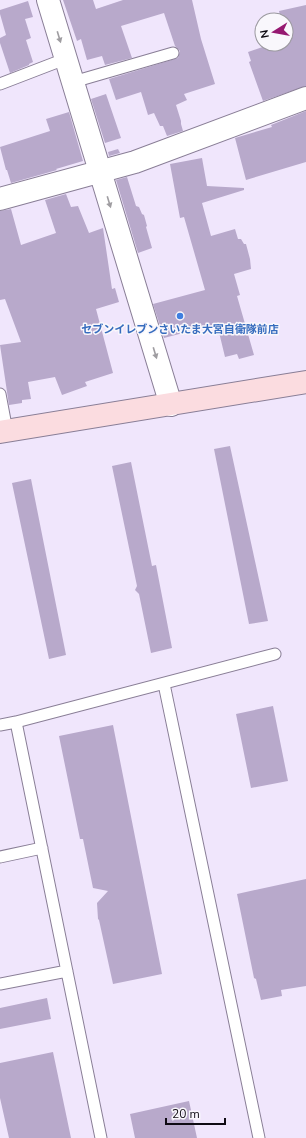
<svg xmlns="http://www.w3.org/2000/svg" width="306" height="1138" viewBox="0 0 306 1138" font-family="'Nunito Sans','Noto Sans JP',sans-serif">
	<rect width="100%" height="100%" fill="#f0e6fc"/>
	<!-- building -->
	<path fill="#b8a9cb" d="M63,0H93L96,9L123,0H192L201,39L215,84L184,94L187,100L176,105L181,121V124L183,131L167,136L163,126H160L154,113L148,115L141,92L116,100L109,79L178,58L180,51L175,46L164,13L121,26L132,58L105,65L102,56L87,60L81,39L77,41Z
		M28,1L33,17L25,19L31,38L26,40L33,62L29,64V65L10,73L0,43V38L6,35L0,14V10Z
		M306,5V86L263,101L249,62L251,61L248,52L271,44H286V20H281L279,11Z
		M106,94L121,138L105,143L91,99Z
		M306,111V162L246,180L235,138L272,127L271,125Z
		M69,112L83,161L56,169L57,170L11,183L7,170H6L0,147L50,131L46,119Z
		M118,149L120,153L109,156L108,152Z
		M202,158L207,186L244,188V190L202,203L211,236L235,229L238,239H241L244,244H246L250,259L251,269L234,274L240,295L237,296L254,355L239,359L237,354L225,357L217,324L164,338L153,304L205,290L184,217L180,218L170,164Z
		M127,177L136,206L139,207L142,214L144,215L147,226L146,227L152,248L138,253L116,180Z
		M66,194L71,207L78,206L89,233L103,228L112,289L115,288L119,302L96,309L113,373L85,382L87,386L62,395L55,377L28,382L31,399L22,400V403L9,405L0,345L21,342L5,299L0,300V211L11,209L21,245L56,233L45,200Z
		M230,446L268,621L249,624L214,449Z
		M131,462L152,566L156,565L172,648L151,653L139,594L135,590L137,586L112,466Z
		M31,479L66,655L49,659L12,483Z
		M273,706L288,781L251,788L236,714Z
		M113,725L162,974L113,984L99,920L98,919L97,903L108,891L93,888L83,839H80L59,736Z
		M306,879V986L281,990L282,996L261,1000L256,979L254,978L237,894Z
		M47,998L51,1019L0,1029V1008Z
		M53,1052L71,1138H9L0,1098V1063Z
		M189,1101L197,1138H135L130,1114Z"/>
	<g fill="none" stroke-linecap="round" stroke-linejoin="round">
		<!-- lane casing -->
		<g stroke="#897e96" stroke-width="13">
			<path id="lane" d="M73,82L173,53
				M0,84L65,59
				M0,394L7,431
				M164,684L259,1138
				M16,722L101,1138
				M0,725L16,722L275,654
				M0,857L42,848
				M0,984L67,971"/>
		</g>
		<!-- street casing -->
		<g stroke="#897e96" stroke-width="24">
			<path id="street" d="M48,0L171,405
				M0,199L135,162L306,98"/>
		</g>
		<!-- secondary casing -->
		<g stroke="#897e96" stroke-width="24">
			<path id="secondary" d="M0,432L306,382"/>
		</g>
		<!-- lane -->
		<use href="#lane" stroke="#fff" stroke-width="11"/>
		<!-- street -->
		<use href="#street" stroke="#fff" stroke-width="22"/>
		<!-- secondary -->
		<use href="#secondary" stroke="#fbdce0" stroke-width="22"/>
	</g>
	<!-- one-way arrows -->
	<defs><path id="oneway-solid" d="M-6-.8H1V-3.2L6.5 0L1 3.2V.8H-6Z"/></defs>
	<g fill="#9f9da1">
		<use href="#oneway-solid" transform="translate(59 37) rotate(73)"/>
		<use href="#oneway-solid" transform="translate(109 202) rotate(73)"/>
		<use href="#oneway-solid" transform="translate(155 353) rotate(73)"/>
	</g>
	<!-- markers -->
	<circle fill="#3f7fe0" stroke="#f9f7fc" stroke-width="1.5" cx="180" cy="316" r="4"/>
	<g text-anchor="middle" dominant-baseline="central" stroke-width="3" stroke-linejoin="round" paint-order="stroke">
		<!-- shop labels -->
		<g font-size="11" font-weight="bold" fill="#366cbe" stroke="#f9f7fc">
			<text x="180" y="329">セブンイレブンさいたま大宮自衛隊前店</text>
		</g>
	</g>
	<!-- north arrow -->
	<g transform="translate(274 32) rotate(259)"><circle r="19" fill="#f9f7fc" stroke="#9b999f"/>
	<path d="M0-3L7 15L0 10L-7 15Z" fill="#961871"/>
	<text y="-6" font-size="11" font-weight="bold" text-anchor="middle" fill="#0f0b13">N</text>
	</g>
	<!-- scale -->
	<path d="M166 1118v6h59v-6" fill="none" stroke="#0f0b13" stroke-width="2"/>
	<text x="172" y="1118" font-size="12" fill="#0f0b13" stroke="#f9f7fc" stroke-width="3" paint-order="stroke">20 m</text>
</svg>
